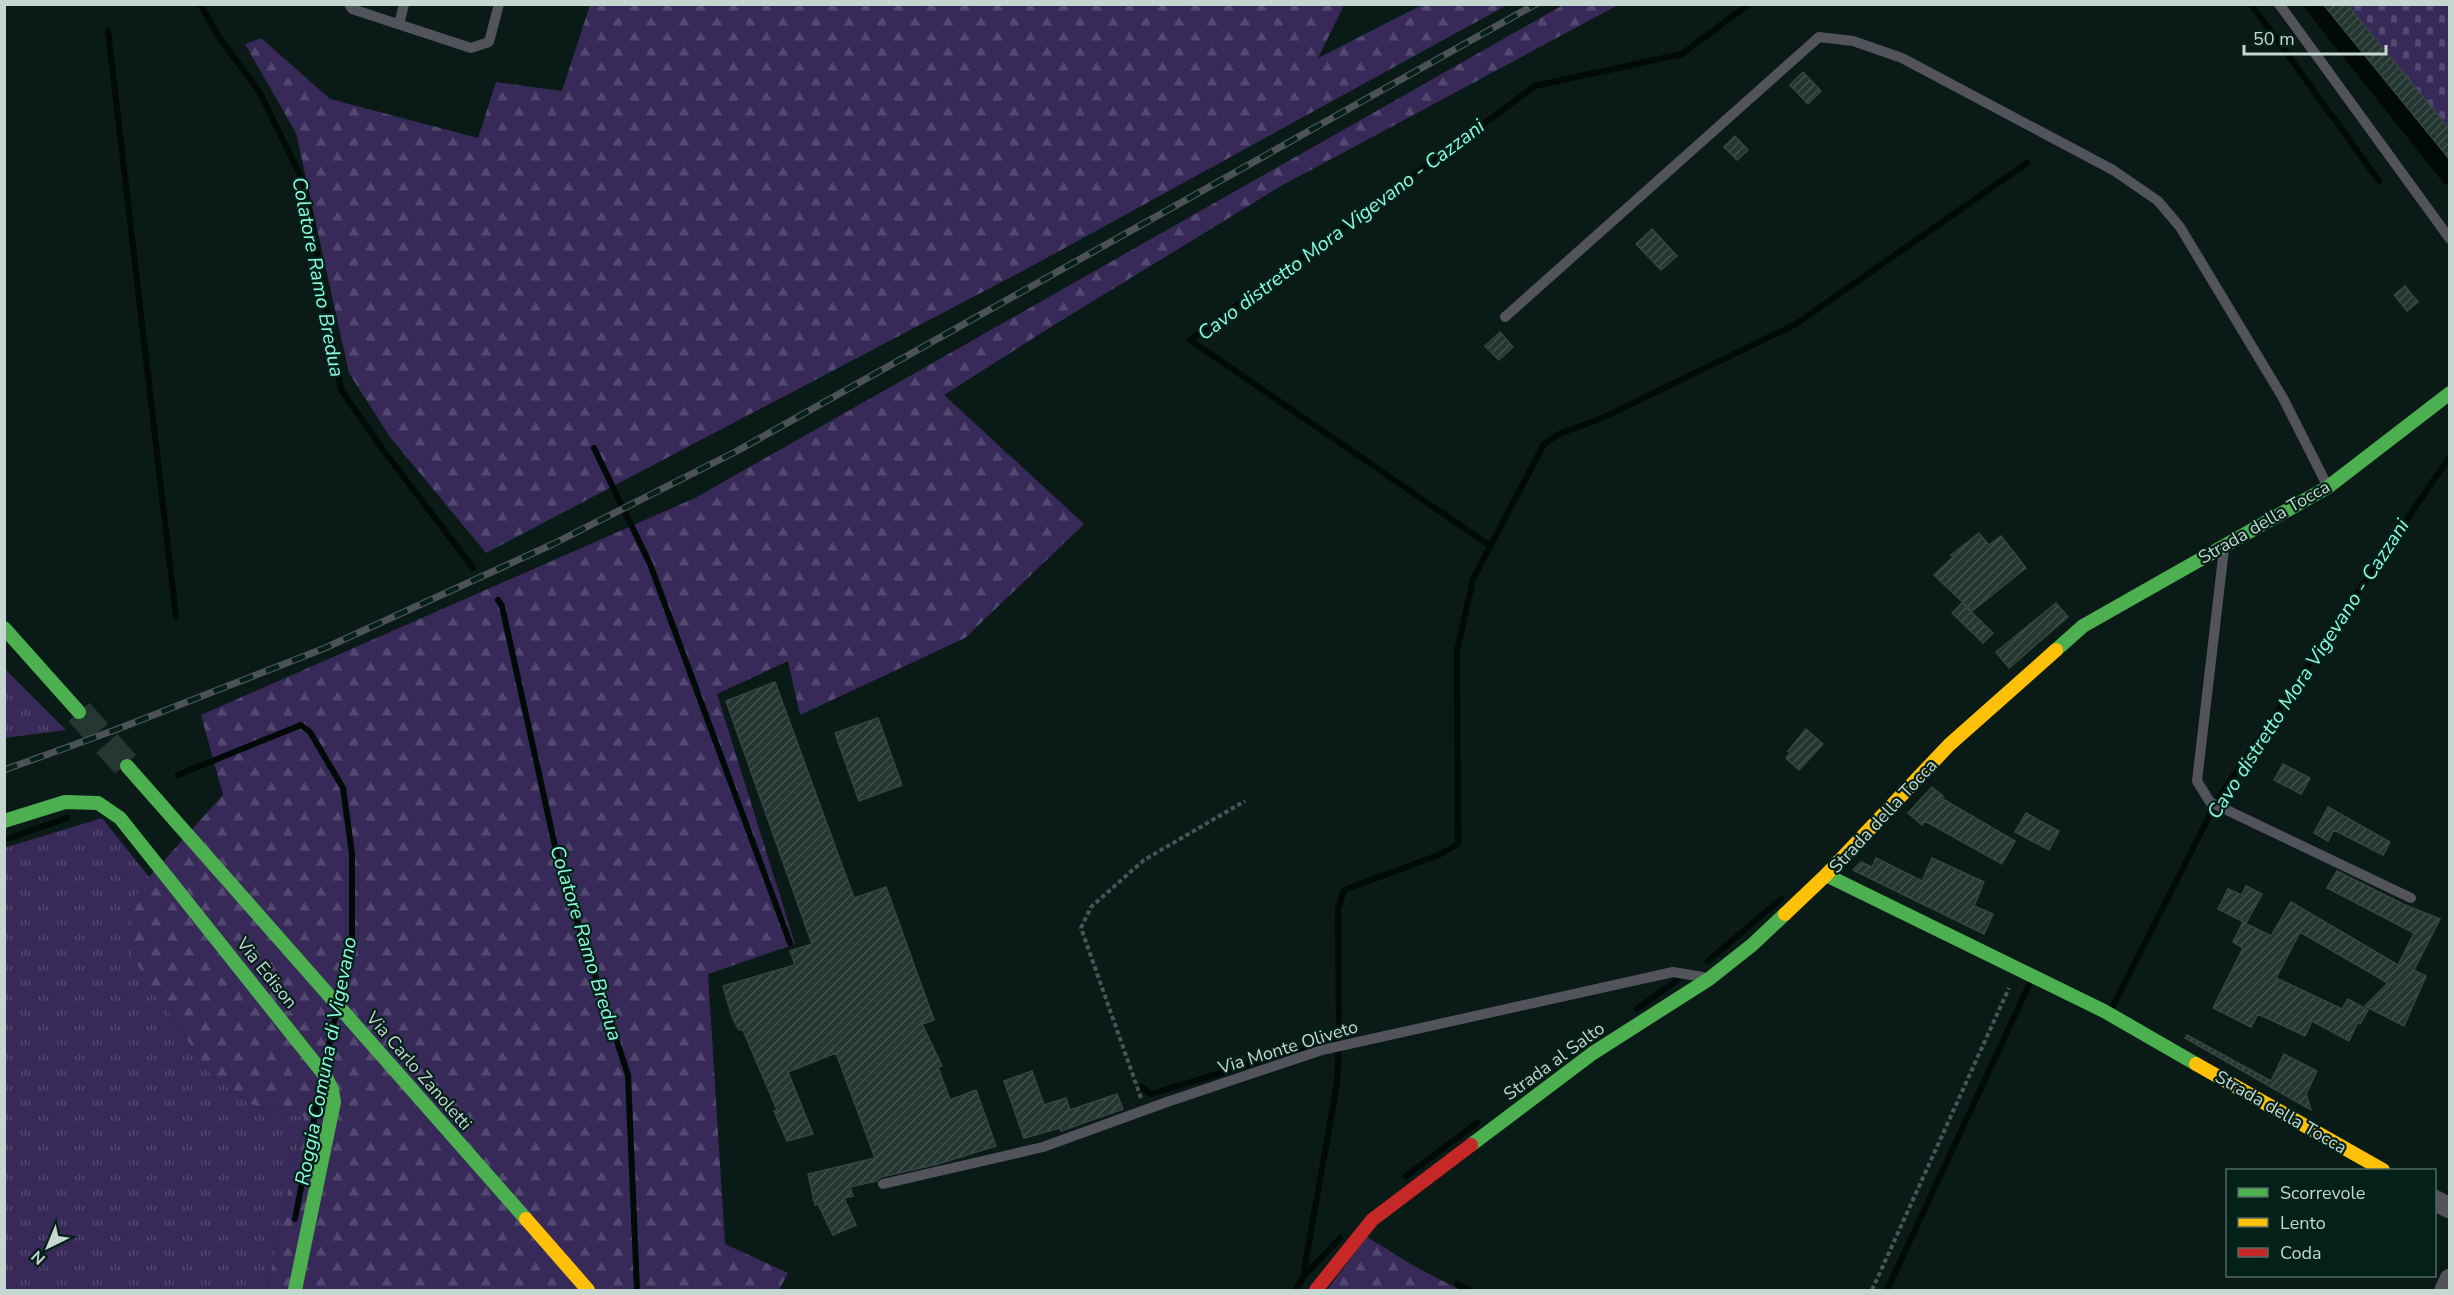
<svg xmlns="http://www.w3.org/2000/svg" width="2454" height="1295" viewBox="0 0 2454 1295" font-family="'Nunito Sans',sans-serif">
	<defs>
		<pattern id="grass-tufts" width="24" height="20" patternUnits="userSpaceOnUse" patternTransform="scale(1.5)"><rect width="24" height="20" fill="#382a58"/><path d="M3 7l-1-3M5 7V3M7 7l1-3M15 17l-1-3M17 17v-4M19 17l1-3" fill="none" stroke="#53486f"/></pattern>
		<pattern id="forest-firs" width="22" height="20" patternUnits="userSpaceOnUse" patternTransform="scale(1.5)"><rect width="22" height="20" fill="#382a58"/><path d="M5 1l3.5 6h-7zM16 11l3.5 6h-7z" fill="#53486f"/></pattern>
		<pattern id="cemetery-stones" width="16" height="16" patternUnits="userSpaceOnUse" patternTransform="scale(1.5)"><rect width="16" height="16" fill="#382a58"/><path d="M2 7V4a2 2 0 0 1 4 0v3zM10 15v-3a2 2 0 0 1 4 0v3z" fill="#53486f"/></pattern>
		<pattern id="building-hatch" width="6" height="6" patternUnits="userSpaceOnUse" patternTransform="scale(1.5)"><rect width="6" height="6" fill="#233632"/><path d="M-1 1l2-2M0 6l6-6M5 7l2-2" fill="none" stroke="#41524f"/></pattern>
	</defs>
	<rect width="100%" height="100%" fill="#0a1a16"/>
	<!-- grass -->
	<path fill="url(#grass-tufts)" d="M5,669L66,730L5,738Z
		M102,818L149,877L134,899L171,1016L210,1074L257,1108L304,1117L267,1290H5L4,848Z"/>
	<!-- forest -->
	<path fill="url(#forest-firs)" d="M590,5H1344L1318,58L1422,5H1507L1032,266L486,553L390,437L349,373L296,133L245,44L261,38L330,99L478,138L496,82L562,91Z
		M1563,5H1618L1281,186L1054,325L944,395L1084,524L965,638L800,715L788,661L717,694L795,944L708,974L725,1244L788,1273L779,1290H267L304,1117L257,1108L210,1074L131,956L134,899L149,877L223,795L201,715L695,498Z
		M1367,1237L1414,1266L1460,1290H1327Z"/>
	<!-- cemetery -->
	<path fill="url(#cemetery-stones)" d="M2322,4L2449,5V159L2321,6Z"/>
	<g fill="none" stroke-linecap="round" stroke-linejoin="round">
		<!-- stream -->
		<path stroke="#010a07" stroke-width="6" d="M200,4L219,37L260,93L304,183L341,390L384,451L473,568
			M2251,4L2379,181
			M108,31L176,617
			M594,448L650,564L790,943
			M1489,545L1190,340L1535,86L1682,54L1749,4
			M498,600L502,606L560,869L628,1075L637,1290
			M178,775L301,725L310,732L343,788L352,854V942L340,996
			M4,840L67,818
			M1708,961L1781,899
			M2113,1006L2218,799L2450,456
			M1637,1009L1677,980
			M325,1063L335,1018
			M1142,1087L1151,1094L1339,1037
			M1406,1176L1477,1123
			M295,1219L320,1088
			M1303,1277L1337,1083L1339,1037L1338,909L1344,890L1439,855L1458,844L1457,651L1473,579L1544,444L1561,433L1598,420L1796,324L2027,163
			M1457,1284L1469,1290
			M1296,1290L1303,1277L1340,1238
			M1887,1290L2029,985"/>
		<!-- canal -->
		<path stroke="#010a07" stroke-width="20" d="M2314,4L2450,175"/>
	</g>
	<!-- building -->
	<path fill="url(#building-hatch)" stroke="#374440" stroke-width="1.5" d="M2323,4H2347L2450,130V160Z
		M1803,72L1821,91L1808,104L1790,85Z
		M1735,136L1748,150L1737,160L1724,147Z
		M1652,229L1677,256L1661,270L1636,244Z
		M2405,286L2418,302L2407,311L2394,295Z
		M1500,332L1513,347L1499,360L1485,346Z
		M1979,533L1989,545L2001,536L2026,568L1972,611L1934,575L1953,557L1951,555Z
		M1962,603L1993,633L1983,643L1952,613Z
		M2056,603L2068,617L2009,668L1996,652Z
		M775,682L854,898L886,887L934,1020L922,1024L942,1066L938,1067L950,1100L976,1090L996,1146L938,1164L881,1177L876,1181L850,1187L853,1196L844,1198L856,1225L833,1235L818,1204L815,1205L808,1174L875,1158L836,1053L788,1072L813,1134L787,1141L774,1111L777,1110L743,1030H739L732,1017L723,986L795,965L790,951L812,944L726,701Z
		M878,718L902,785L859,801L835,733Z
		M1806,729L1823,744L1799,770L1786,758L1790,753L1788,751Z
		M2283,764L2310,778L2301,794L2274,780Z
		M1932,787L1943,796L1941,798L2015,841L2002,864L1925,821L1922,825L1908,813Z
		M2328,807L2390,842L2383,855L2334,830L2328,841L2314,833Z
		M2026,813L2059,831L2049,850L2015,832Z
		M1876,858L1922,881L1932,858L1984,882L1974,906L1993,914L1984,934L1853,870L1861,862L1872,867Z
		M2337,871L2405,905L2440,919L2414,970L2426,976L2404,1026L2365,1006L2388,983L2300,932L2276,978L2342,1009L2348,999L2368,1010L2360,1024L2358,1022L2349,1041L2312,1021L2305,1036L2258,1014L2251,1027L2213,1008L2243,948L2233,942L2243,922L2271,936L2291,902L2398,965L2414,933L2327,888Z
		M2246,886L2262,894L2246,923L2218,909L2228,889L2242,895Z
		M2187,1035L2271,1081L2284,1054L2317,1071L2306,1094L2311,1110L2185,1038Z
		M1032,1071L1044,1105L1066,1098L1070,1110L1117,1094L1123,1109L1061,1131L1060,1128L1024,1138L1004,1081Z"/>
	<g fill="none" stroke-linecap="round" stroke-linejoin="round">
		<!-- secondary-tunnel -->
		<path stroke="#263632" stroke-width="28" stroke-dasharray="28 14" stroke-linecap="butt" d="M79,712L127,766"/>
		<!-- path -->
		<path stroke="#4c5255" stroke-width="4" stroke-dasharray="4.5 3" stroke-linecap="butt" d="M1141,1098L1081,928L1091,907L1144,860L1245,801
			M1872,1290L2009,988"/>
		<!-- lane -->
		<path stroke="#53535b" stroke-width="10" d="M349,4L352,9L471,48L489,42L499,4
			M2279,4L2450,239
			M399,24L404,4
			M1505,317L1819,37L1853,41L1902,58L2113,170L2158,201L2180,227L2283,398L2328,487
			M2224,549L2197,781L2210,802L2411,898
			M883,1184L1043,1147L1167,1102L1322,1050L1673,972L1703,977"/>
		<!-- street -->
		<path stroke="#53535b" stroke-width="21" d="M2434,1200L2450,1208
			M2445,1290L2450,1279"/>
		<!-- fast -->
		<path stroke="#4caf50" stroke-width="14" d="M4,628L79,712
			M2056,650L2083,626L2328,487L2450,393
			M127,766L526,1219
			M4,821L65,802L98,803L120,818L326,1077L332,1090L334,1102L295,1290
			M1826,875L2104,1011L2196,1064
			M1471,1145L1593,1053L1709,979L1752,945L1785,914"/>
		<!-- slow -->
		<path stroke="#ffc107" stroke-width="14" d="M1785,914L1826,875L1949,745L2056,650
			M2196,1064L2383,1170
			M526,1219L588,1290"/>
		<!-- jam -->
		<path stroke="#c62828" stroke-width="14" d="M1316,1290L1372,1220L1471,1145"/>
		<!-- rail casing -->
		<g stroke="#4c5255" stroke-width="7">
			<path id="rail" d="M4,770L115,730L325,648L553,544L737,451L1536,4"/>
		</g>
		<!-- rail -->
		<use href="#rail" stroke="#032119" stroke-width="4.5" stroke-dasharray="14" stroke-linecap="butt"/>
	</g>
	<g text-anchor="middle" dominant-baseline="central" stroke-width="4.5" stroke-linejoin="round" paint-order="stroke">
		<!-- street labels -->
		<g font-size="18" fill="#c6d6d1" stroke="#032119">
			<text transform="translate(2264 522) rotate(-30)">Strada della Tocca</text>
			<text transform="translate(1883 816) rotate(-47)">Strada della Tocca</text>
			<text transform="translate(267 973) rotate(51)">Via Edison</text>
			<text transform="translate(1288 1047) rotate(-17)">Via Monte Oliveto</text>
			<text transform="translate(1554 1061) rotate(-36)">Strada al Salto</text>
			<text transform="translate(419 1071) rotate(49)">Via Carlo Zanoletti</text>
			<text transform="translate(2281 1112) rotate(30)">Strada della Tocca</text>
		</g>
		<!-- water labels -->
		<g font-size="20" font-style="italic" fill="#8bfadb" stroke="#032119">
			<text transform="translate(1341 230) rotate(-37)">Cavo distretto Mora Vigevano - Cazzani</text>
			<text transform="translate(318 277) rotate(79)">Colatore Ramo Bredua</text>
			<text transform="translate(2308 669) rotate(-57)">Cavo distretto Mora Vigevano - Cazzani</text>
			<text transform="translate(586 943) rotate(73)">Colatore Ramo Bredua</text>
			<text transform="translate(326 1061) rotate(-79)">Roggia Comuna di Vigevano</text>
		</g>
	</g>
	<!-- border -->
	<rect width="2454" height="1295" fill="none" stroke="#c6d6d1" stroke-width="12"/>
	<!-- legend -->
	<rect x="2226" y="1169" width="210" height="108" fill="#032119" stroke="#516963" stroke-width="1.5"/>
	<rect x="2238" y="1188" width="30" height="9" fill="#4caf50" stroke="#516963" stroke-width="1.5"/>
	<text x="2280" y="1199" font-size="18" fill="#c6d6d1">Scorrevole</text>
	<rect x="2238" y="1218" width="30" height="9" fill="#ffc107" stroke="#516963" stroke-width="1.5"/>
	<text x="2280" y="1229" font-size="18" fill="#c6d6d1">Lento</text>
	<rect x="2238" y="1248" width="30" height="9" fill="#c62828" stroke="#516963" stroke-width="1.5"/>
	<text x="2280" y="1259" font-size="18" fill="#c6d6d1">Coda</text>
	<!-- north arrow -->
	<g transform="translate(48 1247) rotate(223)" stroke="#032119" stroke-width="4.5" paint-order="stroke">
	<path d="M0-4.5L10 22L0 15L-10 22Z" fill="#c6d6d1"/>
	<text y="-9" font-size="16" font-weight="bold" text-anchor="middle" fill="#c6d6d1">N</text>
	</g>
	<!-- scale -->
	<path d="M2244 45v9h142v-9" fill="none" stroke="#c6d6d1" stroke-width="3"/>
	<text x="2253" y="45" font-size="18" fill="#c6d6d1" stroke="#032119" stroke-width="4.5" paint-order="stroke">50 m</text>
</svg>
